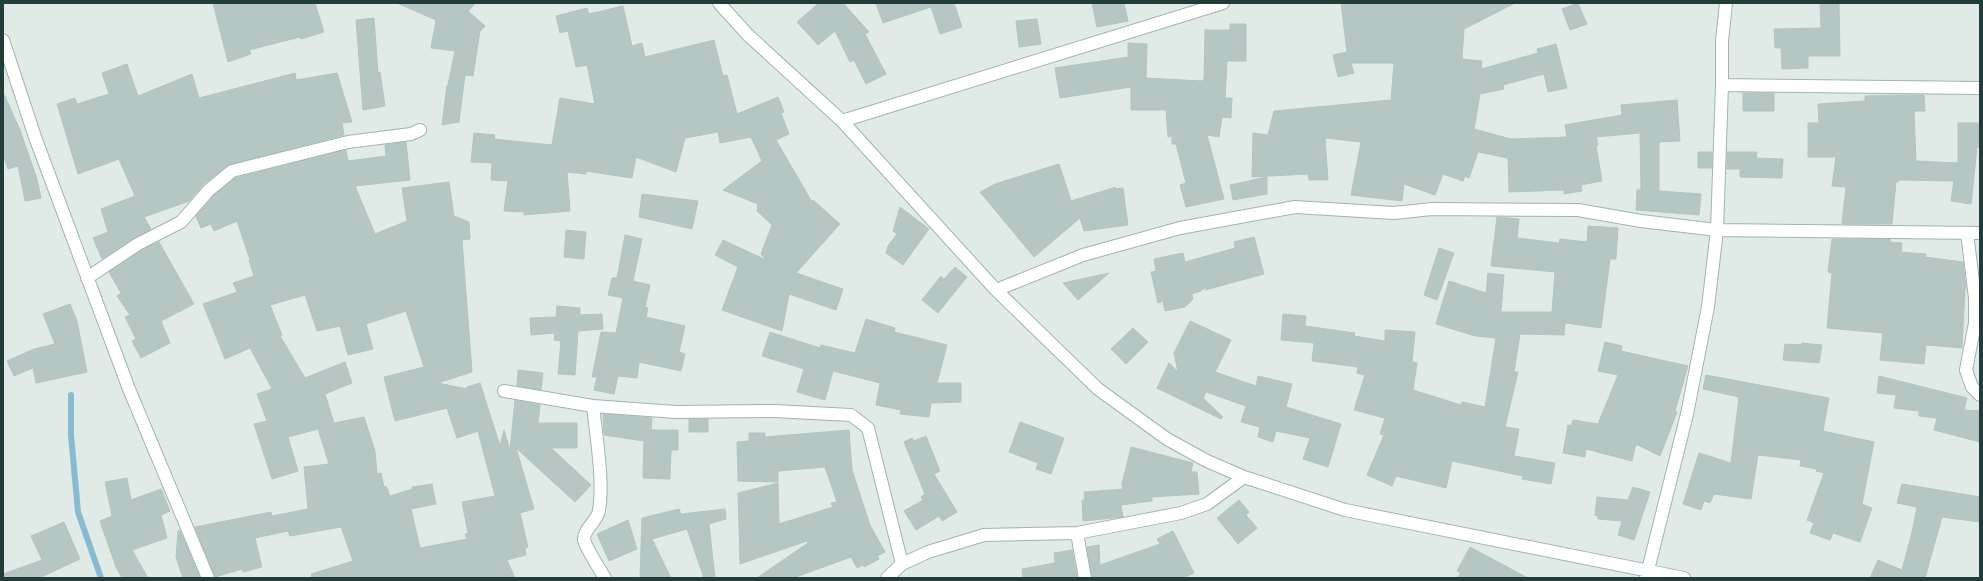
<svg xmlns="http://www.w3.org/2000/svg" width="1983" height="581" viewBox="0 0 1983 581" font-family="Raleway,sans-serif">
	<rect width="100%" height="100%" fill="#e0ebe8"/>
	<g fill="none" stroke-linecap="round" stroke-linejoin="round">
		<!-- stream -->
		<path stroke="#88bad1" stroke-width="6" d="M71,395V435L78,512L101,578"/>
	</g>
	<!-- building -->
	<path fill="#b6c6c2" stroke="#b3c5c0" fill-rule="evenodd" d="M213,3H315L324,32L301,39L300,37L249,50L251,54L228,62Z
		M397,3H476L468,11L485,26L480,31L473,76L465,75L459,122L442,125L447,85H448L455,51L431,48L436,20Z
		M819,3H843L869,32L865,34L886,74L866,84L854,60L850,62L835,31L818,45L797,22Z
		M876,3H954L962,27L940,34L931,7L883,23Z
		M1092,3H1124L1128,21L1097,27Z
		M1341,3H1515L1464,29L1462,59L1482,61L1481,69L1538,53L1537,49L1556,44L1567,88L1548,92L1544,74L1503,85L1504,89L1480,94L1474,129L1511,139L1567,137L1565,125L1622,115L1621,105L1677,100L1680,141L1659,142V191L1701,194L1699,215L1636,210L1637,190H1641L1640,133L1596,137L1598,145L1596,146L1602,181L1581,185L1582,191L1564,194V190L1509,192L1508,158L1478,152L1469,178L1465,176L1463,181L1443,174L1435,195L1404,184L1402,201L1351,195L1361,142L1325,138L1328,180H1309L1308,174L1252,177L1253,133L1268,135L1274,111L1391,100L1394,63H1351L1354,73L1338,77L1333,55L1347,52Z
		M1578,3L1587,24L1570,30L1562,9Z
		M1820,3H1839L1840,56H1808V68L1782,69L1781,48H1775L1774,29L1821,28Z
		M623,6L632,46L642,43L645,57L714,40L723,76L727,75L737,114L778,97L784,112L781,113L789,134L776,140L812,202L813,200L840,224L796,273L843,289L836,310L789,294L782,331L722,310L738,267L715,255L723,240L766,260L761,254L772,225L757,211L758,204L723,190L762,161L751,137L720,143L718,132L685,138L676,172L636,157L632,178L586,171V174L567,172L570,211L524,215V212L504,211L508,181L491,180L492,163L471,162L474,133L495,135L494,139L552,145L560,98L595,104L587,65L576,67L568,31L560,33L556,16L587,8L589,14Z
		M374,18L378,73L380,72L385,106L363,110L356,20Z
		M1037,19L1041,44L1019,47L1016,21Z
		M1230,24H1246V61H1227L1225,98H1232L1231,118L1222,117L1219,137L1207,135L1224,199L1186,207L1180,185L1186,183L1176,144H1172V136L1168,137L1166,110H1131V87L1060,98L1055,68L1128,57V43L1147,44L1146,78L1202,81L1204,79L1205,30H1230Z
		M127,64L138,96L192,74L199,98L295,73L296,80L337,73L352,122L342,123L344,135L228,165L204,184L189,201L144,217L151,229L134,238L102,259L93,238L108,232L101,209L135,196L119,159L78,174L57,104L75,98L77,104L109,94L102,73Z
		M3,92L20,130L37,179L41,198L25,201L18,166L8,169L3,154Z
		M1743,93H1774V111H1743Z
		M1897,95H1924L1925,111H1914L1916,161L1958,163V123H1980V147H1977L1971,204L1951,201L1954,181L1899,180L1898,182H1896L1892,224H1842L1846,187L1832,186L1836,157H1808V123H1819L1818,104L1865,101V96Z
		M406,142L410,180L355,186L375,234L407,221L402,188L449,182L454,216L469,222L470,239L462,240L472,372L438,383L467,389V387L480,383L500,446L504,430L510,450L515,400L540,405L538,423H577V448H551L591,485L575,502L516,448L534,509L520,513L528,547L525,548L526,555L507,560L515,578H312L311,574L353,561L341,527L290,536L288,531L255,538L262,567L243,572L242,569L215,577L195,527L271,512L272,516L308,509L304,467L329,464L318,429L288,437L298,471L272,479L254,424L267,421L257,394L272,389L250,348L225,359L203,304L237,292L233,283L254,276L249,260H250L237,221L214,231L211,224L201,228L196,216L214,195L235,178L346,150L348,161L386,156L385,145ZM305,295L317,331L340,326L348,355L373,349L366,324L406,311L424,367L384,377L395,421L447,408L457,438L478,431L495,496L462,502L468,533L465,534L467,539L420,548L411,509L436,504L432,484L412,487L413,489L390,496L386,486L384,487L381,473L377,474L375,451L364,417L334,423L325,394L352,383L345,362L305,378L280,336L282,335L270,305Z
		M1698,152H1712V168H1698Z
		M1727,152H1757L1756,158L1783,159L1782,178L1740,177V169H1727Z
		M1059,164L1071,201L1116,187L1114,189L1123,188L1128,225L1084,231L1080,218L1034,257L980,192L995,184Z
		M1267,177V194L1233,200L1230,185Z
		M642,194L698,201L692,229L639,217Z
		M900,207L929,229L903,265L886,253L888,246L897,234L893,231Z
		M1497,217L1519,219L1517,238L1559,243L1560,239L1587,242L1588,226L1618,228L1616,259H1610L1601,328L1565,323L1564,335L1520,334L1514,372H1518L1505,427L1519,429L1514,456L1555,463L1551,484L1522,479L1523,476L1452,461L1446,488L1396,476L1392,486L1367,475L1384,435L1380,434L1385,418L1354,410L1365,375L1357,373L1358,367L1312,361L1314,343L1281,340L1283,314L1306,316L1305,326L1355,333L1354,336L1385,341V330L1415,332L1412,362L1417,363L1413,390L1461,405L1462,402L1485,407L1496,338L1475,336L1436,324L1449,281L1486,293L1488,273L1504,275L1501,312H1552L1555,272L1491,266Z
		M566,230L586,232L584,259L564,257Z
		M625,235L642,239L633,281L650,285L645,307L648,308L646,317L685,326L679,352L685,354L681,371L639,362L637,378L618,376L614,394L594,390L597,377H592L601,332L616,333L623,298L608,295L612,278H617Z
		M1254,237L1264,274L1205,290L1208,285L1201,291L1192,294L1193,299L1185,307L1165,311L1163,301L1158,303L1151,272L1156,271L1154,259L1183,253L1185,262L1235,248L1234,242Z
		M1832,239H1890V242L1902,243L1901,252L1926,254L1925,257L1963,262L1966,289H1965L1962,348L1926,345L1924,364L1880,360L1883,333L1827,328L1832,273L1828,272Z
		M159,242L194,304L161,321L170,343L141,358L132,341L136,339L125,317L130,315L117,296L121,293L109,272L142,250Z
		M1439,248L1454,253L1437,300L1424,295Z
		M955,267L967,277L938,313L922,300L941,276L944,279Z
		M1109,273L1078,300L1063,283Z
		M70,304L77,321L87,372L36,383L33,368L14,376L7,361L34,349L55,344L43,314Z
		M557,306L580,308V315L602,314L603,329L578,331L575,375L558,374L561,341L554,340L555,333L531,335L530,318L556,317Z
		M866,319L895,328L894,332L947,345L937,383H961V402L931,403L929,417L900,414L901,410L876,405L880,383L833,371L825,400L797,392L804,369L762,356L770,332L820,348L821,345L855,353Z
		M1190,321L1231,340L1215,372L1256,386L1258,376L1292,384L1286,407L1341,424L1328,467L1303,459L1310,438L1276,431L1273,442L1258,437L1260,427L1241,422L1246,406L1206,392L1203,398L1223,417L1221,419L1157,388L1169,363L1178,372L1174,353Z
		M1133,328L1148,342L1126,364L1111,349Z
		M1605,342L1622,346L1621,351L1688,366L1675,411L1677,412L1660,456L1636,444L1632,461L1586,449L1585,457L1563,453L1568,425L1571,426L1573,420L1598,424L1618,375L1598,371Z
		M1802,343L1822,345L1819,363L1783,360L1785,344L1802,345Z
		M518,370L543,373L541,390L517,386Z
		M1706,375L1829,398L1823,431L1874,442L1862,504L1872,508L1860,542L1833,533L1830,540L1810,533L1814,523L1807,520L1824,473L1816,471L1817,469L1800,466L1801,460L1758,455L1751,499L1714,494L1710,503L1704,501L1701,510L1683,504L1699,453L1731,463L1739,397L1703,389Z
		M1879,376L1967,398L1964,410L1980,411V442L1934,430L1937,418L1919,416V411L1894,408L1896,395L1877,393Z
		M603,414L652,418L651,430H678V450H671L670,479L643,478L644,441L604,435Z
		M689,419H708V432H689Z
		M1020,422L1064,438L1051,474L1036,469L1038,463L1009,452Z
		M849,430L852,470L870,525L885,552L877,556L879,559L864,567L863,565L857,568L851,557L793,578H757L808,543L807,541L740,564L738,493L778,483L779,524L833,507L831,503L837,502L825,467L778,471V482L738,481L737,442L749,441V433H765V437Z
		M926,436L940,471L934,474L957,512L942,521L939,516L916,530L904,511L923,500L921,497L925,494L904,442L912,438L914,441Z
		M1131,447L1193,463L1191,472H1197L1199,494L1152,497V501L1121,505L1123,517L1083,521L1082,500H1085L1084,492L1123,489L1122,484Z
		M127,478L131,500L161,489L170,511L161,515L167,538L132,550L148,578H122L116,567L100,521L112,516L105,482Z
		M1902,484L1980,497V522L1942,517L1925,578H1870L1878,560L1902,570L1912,532L1917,507L1897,503Z
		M1633,487L1650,492L1634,540L1618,535L1622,521L1598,519V516L1595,515L1597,497L1628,500Z
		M1239,500L1249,512L1246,515L1257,528L1238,544L1217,518Z
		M679,509L681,514L725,509L726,519L709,524L715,578H704L687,529L652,539L671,578H640L642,518Z
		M628,520L637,549L609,561L597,534Z
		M64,522L80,559L39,578H3V574L42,560L31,536Z
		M178,531H180L200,578H183L176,557Z
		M1173,531L1194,573L1183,578H1092L1087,547L1099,545L1100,565L1160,544L1157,539Z
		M1470,547L1528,578H1457L1461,573L1457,571Z
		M1072,550L1077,578H1023L1022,569L1055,563L1054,553Z"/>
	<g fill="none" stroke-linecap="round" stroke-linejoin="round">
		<!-- street casing -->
		<g stroke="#a3b3b0" stroke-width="14">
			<path id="street" d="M719,3L748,35L842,121L996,290L1098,389L1167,439L1207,461L1244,477L1345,510L1684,578
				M3,40L35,137L129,389L208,578
				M1722,85L1980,88
				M842,121L1223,3
				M1967,233L1975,298V323L1966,370L1972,387L1980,395
				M87,278L138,244L181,222L209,190L232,171L348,142L411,134L420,130
				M996,290L1083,255L1180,228L1295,207L1394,213L1432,209L1578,210L1641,221L1717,230L1980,233
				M504,391L593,406L676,412L774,411L851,415L868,428L902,564
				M593,406C596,435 604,482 599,510C598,521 583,529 584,540C586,547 600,570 605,578
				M1077,533L1085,578
				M887,578L902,564L928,552L984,535L1077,533L1181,513L1207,504L1244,477
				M1646,578L1687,414L1708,307L1717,230L1722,85V41L1726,3"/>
		</g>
		<!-- street -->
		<use href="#street" stroke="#fff" stroke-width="12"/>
	</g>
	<!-- border -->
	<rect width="1983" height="581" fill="none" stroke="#213c39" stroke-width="8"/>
</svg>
